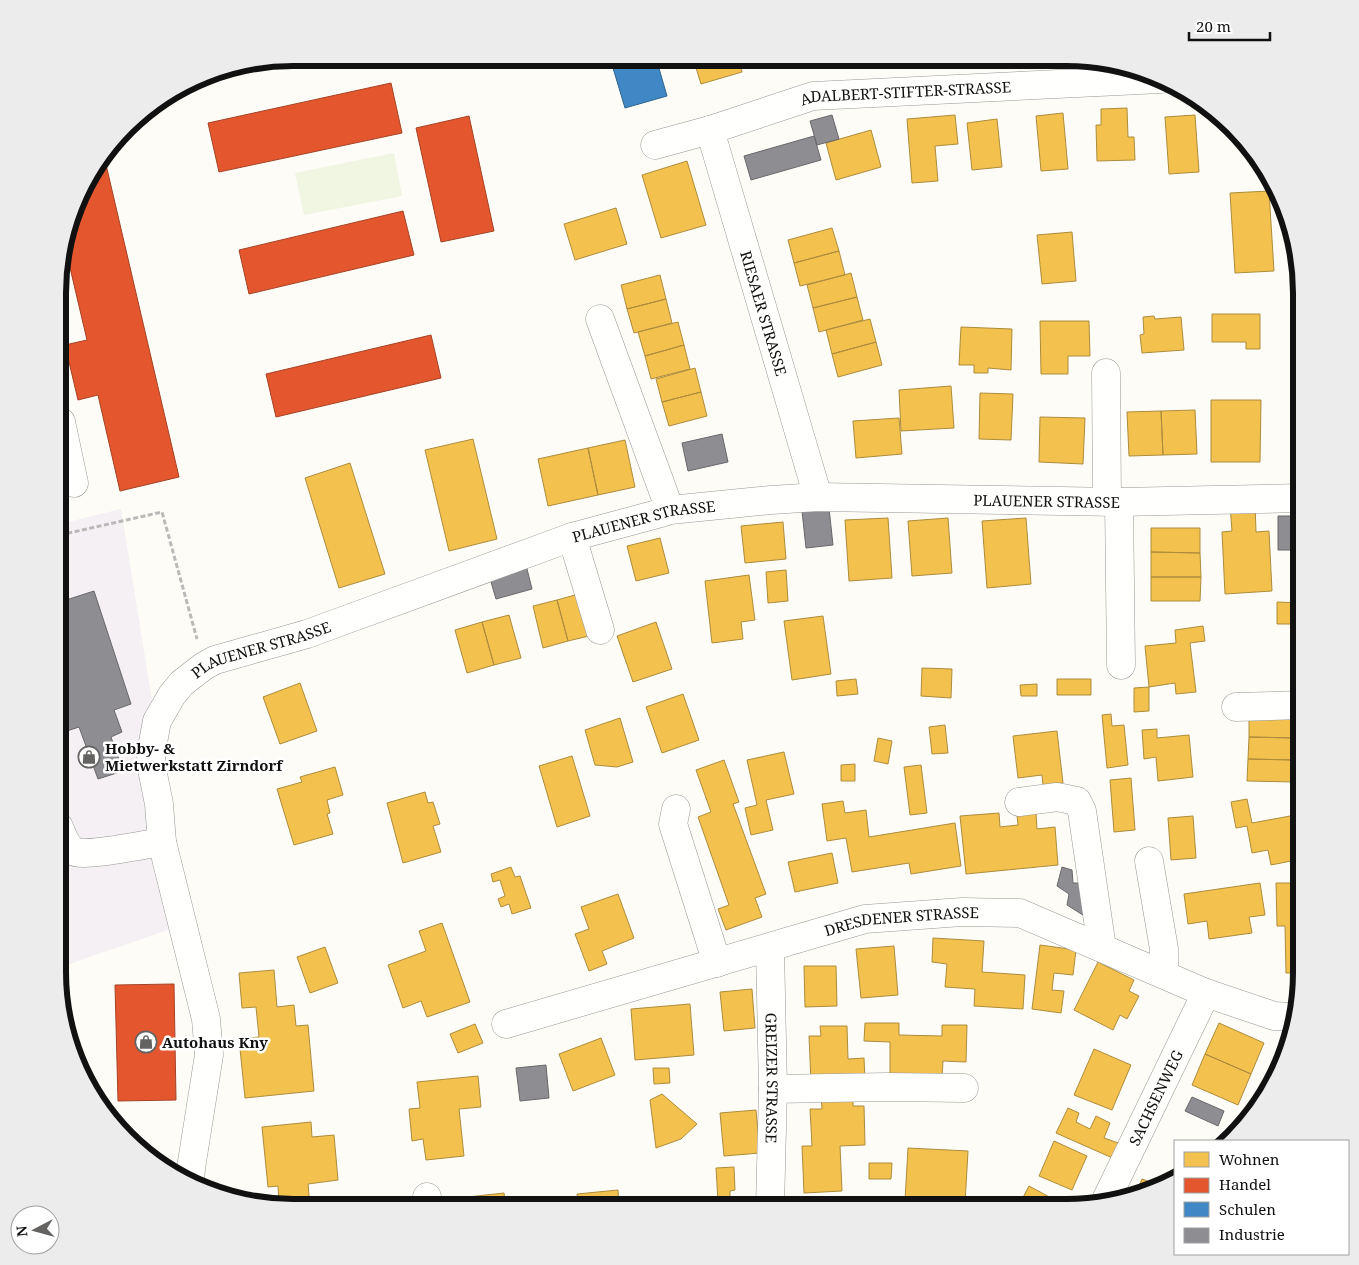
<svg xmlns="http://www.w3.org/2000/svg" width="1359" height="1265" viewBox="0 0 1359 1265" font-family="'Noto Serif',serif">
	<rect width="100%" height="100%" fill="#fdfcf7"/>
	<!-- industrial -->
	<path fill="#f5f0f3" d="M121,509L188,923L58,968L60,524Z"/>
	<!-- pitch -->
	<path fill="#f0f6e1" d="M394,153L402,196L304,215L295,173Z"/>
	<!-- homes -->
	<path fill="#f2c14e" stroke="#ae8c3c" d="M693,58H738L742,72L701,84Z
		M1127,108L1128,137H1134L1135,160L1097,161L1096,125H1101V109Z
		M1063,113L1068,169L1041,171L1036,116Z
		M955,115L958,144L935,146L938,181L912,183L907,119Z
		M1195,115L1199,172L1169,174L1165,117Z
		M997,119L1002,167L972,170L967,123Z
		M871,130L881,167L836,180L826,143Z
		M687,161L706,225L661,238L642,175Z
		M1269,191L1274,271L1235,273L1230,193Z
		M616,208L627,244L575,260L564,224Z
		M832,228L839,251L794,263L788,240Z
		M1072,232L1076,281L1042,284L1037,235Z
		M839,251L845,275L800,286L794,263Z
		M851,273L857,297L813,308L807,285Z
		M660,275L666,299L627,309L621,285Z
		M857,297L863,320L819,332L813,308Z
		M666,299L672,323L634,333L627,309Z
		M1212,314H1260V349H1246V342H1212Z
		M1154,316L1155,319L1181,317L1184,350L1142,353L1140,335L1144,334L1143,317Z
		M870,319L876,342L832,354L826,330Z
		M1040,321H1089L1090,356H1068V374H1041Z
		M678,322L684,345L645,356L638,332Z
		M961,327L1012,329L1011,370L988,368V373H974V365H959Z
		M876,342L882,365L838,377L832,354Z
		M684,345L690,369L651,379L645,356Z
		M695,368L701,392L662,402L656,379Z
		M951,386L954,428L901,431L899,390Z
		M701,392L707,416L669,426L662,402Z
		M980,393L1013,394L1011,440L979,439Z
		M1211,400H1261L1260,462H1211Z
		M1195,410L1197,454L1163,455L1161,411Z
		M1161,411L1163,455L1129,456L1127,412Z
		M1040,417L1085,418L1083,464L1039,462Z
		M899,418L902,454L856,458L853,421Z
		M1295,425H1301V465L1297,466Z
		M473,439L497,539L449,551L425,450Z
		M625,440L635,487L598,495L588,448Z
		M588,448L598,495L548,506L538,459Z
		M350,463L385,574L339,588L305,478Z
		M1255,503L1256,532L1269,531L1272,591L1225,594L1222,532L1232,531L1230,504Z
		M888,518L892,578L849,581L845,520Z
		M948,518L952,573L912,576L908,521Z
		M1026,518L1031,584L987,588L982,521Z
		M783,522L786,559L745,563L741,526Z
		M1151,528H1200V553L1151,552Z
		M660,538L669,573L636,581L627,546Z
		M1151,552L1200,553L1201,577H1151Z
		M786,570L788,601L768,603L766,572Z
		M749,575L755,620L741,622L743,639L712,643L705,581Z
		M1151,577H1201L1200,601H1151Z
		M582,593L593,635L568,641L557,600Z
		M557,600L568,641L543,648L533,606Z
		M1277,602L1301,603V624H1277Z
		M509,615L521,658L494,665L482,622Z
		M823,616L831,674L792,680L784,621Z
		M482,622L494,665L467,673L455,630Z
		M656,622L672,669L633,682L617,636Z
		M1203,626L1205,641L1190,643L1196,692L1176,694L1175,683L1149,687L1145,646L1176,643L1175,630Z
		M922,668L952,669L951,698L921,696Z
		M856,679L858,694L837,696L836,681Z
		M1057,679H1091V695H1057Z
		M300,683L317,731L280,744L263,697Z
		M1037,684V696H1021L1020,685Z
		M1149,687V711L1134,712V688Z
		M683,694L699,740L662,753L646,707Z
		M1111,714L1112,726L1124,725L1128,765L1107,768L1102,715Z
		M1249,715L1296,716L1295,738L1249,737Z
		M620,718L633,762L617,767L595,765L585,730Z
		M945,725L948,753L932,754L929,727Z
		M1157,729V738L1189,735L1193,777L1158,781L1156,757L1144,759L1142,730Z
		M1057,731L1063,783L1043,785L1042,775L1018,778L1013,736Z
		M1249,737L1295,738V760L1248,759Z
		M878,738L892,741L888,764L874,761Z
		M784,752L794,794L766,800L773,830L751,835L745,808L757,805L747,760Z
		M572,756L590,816L557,827L539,766Z
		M1248,759L1295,760L1294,782L1247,781Z
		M724,760L739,802L733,804L766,894L755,898L762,917L726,930L718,909L729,905L698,817L711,812L696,770Z
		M855,764V781H841V765Z
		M921,765L927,813L910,815L904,767Z
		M335,767L343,795L327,800L330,813L327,814L333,834L294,845L277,789L302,782L300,777Z
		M1131,778L1135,830L1114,832L1110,780Z
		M425,792L428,803L433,802L440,824L433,826L441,852L403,863L387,803Z
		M1247,799L1252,823L1301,814V859L1271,865L1268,850L1252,853L1247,826L1236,828L1231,802Z
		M843,801L845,813L866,810L869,837L955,823L961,866L911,874L909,863L852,872L846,838L827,841L822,804Z
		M999,813L1000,827L1018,825L1017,815L1036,813L1037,829L1055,827L1058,865L966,874L960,816Z
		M1193,816L1196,858L1171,860L1168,818Z
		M832,853L838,883L795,892L788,862Z
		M511,867L515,877L520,876L531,908L512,914L509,904L501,907L498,899L505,896L500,880L493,882L491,874Z
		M1260,883L1265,915L1249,917L1252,933L1209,939L1207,921L1188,924L1184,894Z
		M1276,883H1301V973H1286L1285,926H1277Z
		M618,894L634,938L602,951L607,964L589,971L575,934L589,929L581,907Z
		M442,923L470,1002L427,1017L421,1001L403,1008L388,965L426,951L419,931Z
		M933,938L984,941L982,972L1025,975L1023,1009L974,1006L975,989L945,987L947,964L932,962Z
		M1040,945L1076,950L1073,975L1054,973L1052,990L1064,991L1061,1013L1032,1009Z
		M894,946L898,995L861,998L856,949Z
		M325,947L338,983L310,993L297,957Z
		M1098,962L1134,980L1129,991L1139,996L1127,1019L1120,1015L1113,1030L1074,1010Z
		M804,966H836L837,1006L805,1007Z
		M274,970L277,1007L294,1005L296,1026L308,1025L314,1091L245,1098L239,1039L259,1037L256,1007L242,1008L239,973Z
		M752,989L755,1028L724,1031L720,992Z
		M690,1004L694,1055L635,1060L631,1009Z
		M865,1023H899V1035L942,1036V1025H967L966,1062L943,1061L942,1077L890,1076V1042L864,1041Z
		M1219,1023L1264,1043L1251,1074L1205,1054Z
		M475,1024L483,1043L458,1053L450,1034Z
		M820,1026H847L848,1059L864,1058L865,1080L811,1082L809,1036H821Z
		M601,1038L615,1075L573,1091L559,1054Z
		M1094,1049L1131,1065L1112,1110L1074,1095Z
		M1205,1054L1251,1074L1238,1105L1192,1085Z
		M653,1068H669L670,1083L654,1084Z
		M478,1076L481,1107L459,1109L464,1156L426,1160L423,1139L412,1141L409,1109L420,1108L417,1082Z
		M662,1094L697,1124L681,1139L656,1148L650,1100Z
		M853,1095V1106H864L865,1145L840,1146L842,1191L804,1193L802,1146H812L810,1109H822L821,1096Z
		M1068,1108L1079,1113L1076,1122L1090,1129L1096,1116L1110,1123L1104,1138L1124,1145L1117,1160L1056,1133Z
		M756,1110L760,1153L724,1156L720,1113Z
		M311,1122L312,1137L334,1135L338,1180L308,1184L310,1206L292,1207L279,1204L278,1186L268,1187L262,1127Z
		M1054,1141L1087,1156L1072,1190L1039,1176Z
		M908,1148L968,1151L965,1204L905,1200Z
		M869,1163H892L891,1179H869Z
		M734,1167L735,1190L730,1191V1200L718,1201L716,1168Z
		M1142,1179L1162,1186L1156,1190L1135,1195Z
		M1029,1186L1055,1200L1051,1207H1018Z
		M618,1190L619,1207H579L577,1194Z
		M504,1193L506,1207H450L449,1199Z"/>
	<!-- shops -->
	<path fill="#e4572e" stroke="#a54225" d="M391,83L402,133L219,172L208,123Z
		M469,116L494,231L441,242L416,128Z
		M104,156L179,477L120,491L98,395L78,400L65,345L87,340L64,242L89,175Z
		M403,211L414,255L249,294L239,250Z
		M431,335L441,378L276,417L266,374Z
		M174,984L176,1100L118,1101L115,985Z"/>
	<!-- schools -->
	<path fill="#3f88c5" stroke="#31648f" d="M610,58H656L667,96L625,108Z"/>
	<!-- industry -->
	<path fill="#8d8d92" stroke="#68686b" d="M832,115L839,139L817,145L810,121Z
		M814,136L821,160L751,180L744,156Z
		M722,434L728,462L688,471L682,443Z
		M829,508L833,545L806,548L802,511Z
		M1278,516H1301V550H1278Z
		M526,565L532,589L496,599L489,575Z
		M94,591L131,704L114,710L122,732L111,737L123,771L98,779L79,727L64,732L59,718L60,602Z
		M1292,664H1301V683H1292Z
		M1062,867L1072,870L1073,883H1086V917L1067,905L1069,894L1057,886Z
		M546,1065L549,1098L520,1101L516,1068Z
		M1192,1097L1224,1111L1218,1126L1185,1111Z"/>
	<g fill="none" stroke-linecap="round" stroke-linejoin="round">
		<!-- minor casing -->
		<g stroke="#979795" stroke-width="29">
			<g id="minor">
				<path id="s1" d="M710,130L818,497"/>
				<path id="s2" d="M655,145L710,130L813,96L1161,79"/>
				<path d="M600,319L670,510"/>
				<path d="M1106,373L1107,502"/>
				<path d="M61,422L74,483"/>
				<path d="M1119,502L1121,665"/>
				<path d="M572,537L600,630"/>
				<path d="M1236,707L1301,705"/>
				<path d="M1019,802L1057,797L1077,801L1082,811L1102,948"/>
				<path d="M676,809L673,824L717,963"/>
				<path d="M59,827C62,835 66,845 73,851C83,858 146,844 162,842"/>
				<path d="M1149,861L1164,949V974"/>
				<path id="s3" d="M770,948L773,1089L770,1207"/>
				<path id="s4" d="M506,1024L865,919L962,912L1020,913L1206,993L1274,1016L1291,1017"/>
				<path d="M773,1089L887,1087L964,1088"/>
				<path id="s5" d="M190,1184L191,1168L209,1055L206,1019L162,842L159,804L152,769L151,753L157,721L172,695L182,683L204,666L215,660L307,634L572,537L661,513L670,510L771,500L818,497L1119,502L1301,498"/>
				<path d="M427,1197L429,1207"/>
				<path id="s6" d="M1105,1202L1206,993"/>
			</g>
		</g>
		<!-- path -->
		<path stroke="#b9b9b8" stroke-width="3" stroke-dasharray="5 2.5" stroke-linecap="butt" d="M842,58L845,67
			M60,535L162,512L197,639"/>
		<!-- minor -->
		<use href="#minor" stroke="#fffffe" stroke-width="28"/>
	</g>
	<!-- icons -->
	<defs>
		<g id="shop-ring" transform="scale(1.125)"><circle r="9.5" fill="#fff" stroke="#646362" stroke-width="1.5"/><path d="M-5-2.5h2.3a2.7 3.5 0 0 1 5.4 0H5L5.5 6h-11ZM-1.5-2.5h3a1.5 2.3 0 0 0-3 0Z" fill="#646362"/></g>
	</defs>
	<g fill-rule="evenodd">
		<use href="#shop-ring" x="89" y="757"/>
		<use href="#shop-ring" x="146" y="1042"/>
	</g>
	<g text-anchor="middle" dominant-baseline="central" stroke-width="5" stroke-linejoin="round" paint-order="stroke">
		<!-- street labels -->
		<g font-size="15" fill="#111" stroke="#fff">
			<text stroke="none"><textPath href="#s2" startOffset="258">ADALBERT-STIFTER-STRASSE</textPath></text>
			<text stroke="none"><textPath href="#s1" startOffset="191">RIESAER STRASSE</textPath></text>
			<text stroke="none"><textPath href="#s5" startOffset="1414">PLAUENER STRASSE</textPath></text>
			<text stroke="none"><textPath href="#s5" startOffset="1009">PLAUENER STRASSE</textPath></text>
			<text stroke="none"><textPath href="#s5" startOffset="604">PLAUENER STRASSE</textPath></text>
			<text stroke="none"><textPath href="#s4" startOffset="410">DRESDENER STRASSE</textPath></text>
			<text stroke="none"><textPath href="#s3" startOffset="130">GREIZER STRASSE</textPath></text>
			<text stroke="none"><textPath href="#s6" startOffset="116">SACHSENWEG</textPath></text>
		</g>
		<!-- poi labels -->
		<g font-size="15" font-weight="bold" fill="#111" stroke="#fff" text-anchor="start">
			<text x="105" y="748">Hobby- &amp;<tspan x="105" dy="17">Mietwerkstatt Zirndorf</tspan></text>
			<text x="162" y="1042">Autohaus Kny</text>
		</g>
	</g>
	<!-- crop -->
	<path d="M0 0H1359V1265H0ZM293 66H1066A227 227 0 0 1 1293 293V972A227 227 0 0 1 1066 1199H293A227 227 0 0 1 66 972V293A227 227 0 0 1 293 66Z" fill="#ececec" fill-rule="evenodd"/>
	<path fill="none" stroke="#111" stroke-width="6" d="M293 66H1066A227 227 0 0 1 1293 293V972A227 227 0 0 1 1066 1199H293A227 227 0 0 1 66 972V293A227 227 0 0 1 293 66Z"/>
	<!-- legend -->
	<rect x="1174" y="1140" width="175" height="115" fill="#ffffff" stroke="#a0a0a0"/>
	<rect x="1184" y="1152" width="25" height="15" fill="#f2c14e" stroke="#a0a0a0"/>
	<text x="1219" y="1165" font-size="15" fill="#111111">Wohnen</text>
	<rect x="1184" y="1178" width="25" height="15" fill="#e4572e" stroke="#a0a0a0"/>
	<text x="1219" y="1190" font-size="15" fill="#111111">Handel</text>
	<rect x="1184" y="1202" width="25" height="15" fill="#3f88c5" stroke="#a0a0a0"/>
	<text x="1219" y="1215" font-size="15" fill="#111111">Schulen</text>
	<rect x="1184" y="1228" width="25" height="15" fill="#8d8d92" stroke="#a0a0a0"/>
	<text x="1219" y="1240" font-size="15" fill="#111111">Industrie</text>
	<!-- north arrow -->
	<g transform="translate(35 1230) rotate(264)"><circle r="24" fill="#ffffff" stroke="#a0a0a0"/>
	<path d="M0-4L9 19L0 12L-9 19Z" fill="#646362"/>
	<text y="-8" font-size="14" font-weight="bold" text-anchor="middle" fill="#111111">N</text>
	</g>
	<!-- scale -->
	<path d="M1189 32v8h81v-8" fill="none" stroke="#111111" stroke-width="2.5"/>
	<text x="1196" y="32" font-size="15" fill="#111111" stroke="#ffffff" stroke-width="4" paint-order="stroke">20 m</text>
</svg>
